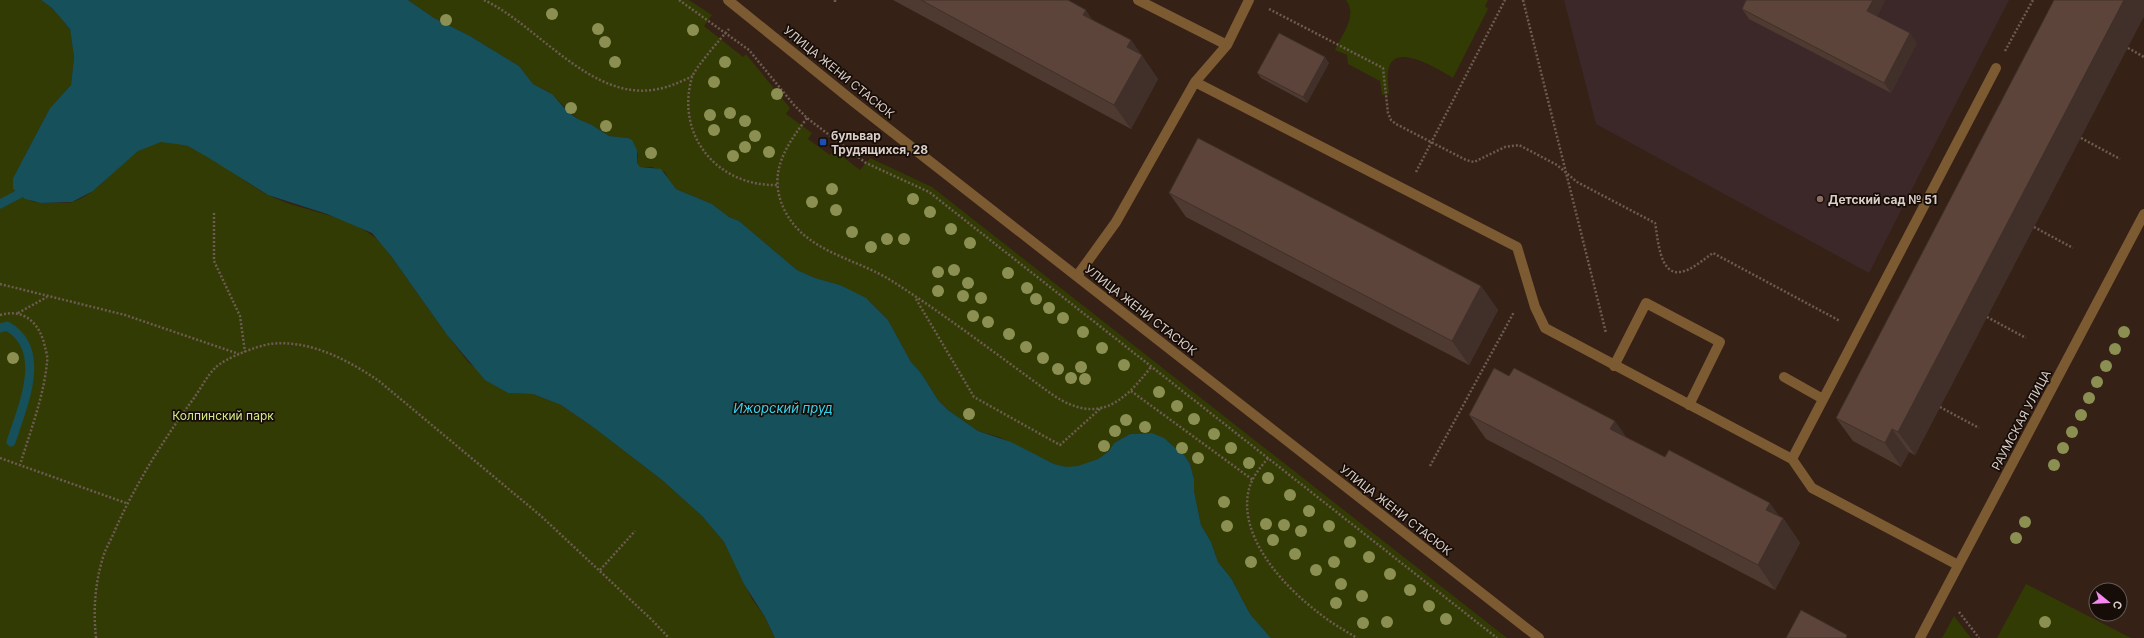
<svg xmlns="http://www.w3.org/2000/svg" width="2144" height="638" viewBox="0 0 2144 638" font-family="Inter,sans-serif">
	<rect width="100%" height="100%" fill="#352116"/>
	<!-- education -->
	<path fill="#3c2829" d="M1564,0H2009L1869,273L1596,124Z"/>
	<!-- green -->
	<path fill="#323b04" d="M0,0H41L52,8L70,29L74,57L71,85L50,108L13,178V189C26,201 33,203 51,203C57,202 66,204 72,202C107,192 123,146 161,142C197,138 238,180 268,195C306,214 353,213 383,245L447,335L469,363L508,393L533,394L561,405L593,427L662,480L702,516L724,542L752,599L765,617L775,638H0Z
		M408,0H689L712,15L704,26L743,57L746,54L790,108L786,114L812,133L808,139L830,155L834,150L860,170L870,158L932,187L1507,638H1271L1250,614L1231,578L1218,562L1211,542L1201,525L1194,491V479L1190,464L1185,456L1169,442L1152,433L1130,434L1114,443L1109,451L1098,459L1078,467H1067L1054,464L999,437L978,431L948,410L938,400L921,373L911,362L888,320L870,302L840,285L815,278L797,270L739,221L729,217L712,204L676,189L668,179L665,172L652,167H640L637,164L638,155L631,140L628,138L609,136L592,125L578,119L549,92L533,84L519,66L470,36L434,18Z
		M1346,0H1488L1485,6L1488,9L1453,78C1439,70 1392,39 1388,72C1387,79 1389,87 1389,94L1382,95L1380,81L1348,64L1347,55L1335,50C1342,34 1358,16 1346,0Z
		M2026,584L2131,638H1997Z
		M1954,616L1971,638H1942Z"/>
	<!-- water -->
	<path fill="#16505a" d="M41,0H408L434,18L470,36L519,66L533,84L552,94L568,112L578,119L592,125L609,136L628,138L632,140L637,150V163L640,167L661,169L676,189L712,204L729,217L739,221L797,270L815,278L840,285L866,298L888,320L911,362L921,373L938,400L948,410L978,431L1011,442L1054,464L1067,467L1078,466L1098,459L1109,451L1114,443L1130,434L1152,433L1164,438L1185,456L1190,464L1194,479V491L1201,525L1211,542L1218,562L1231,578L1250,614L1271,638H775L765,617L744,584L724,542L702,516L662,480L593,427L561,405L533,394L508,393L485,380L447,335L391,256L372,233L327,214L268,195L209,158L188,146L177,144L161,142L138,151L93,191L72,202L41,203L25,199L13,189V178L50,108L71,85L74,57L70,29L52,8Z"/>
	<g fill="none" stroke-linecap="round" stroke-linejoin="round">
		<!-- stream -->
		<path stroke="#16505a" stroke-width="9" d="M0,204L19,194
			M0,328L7,326C49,350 22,407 11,442"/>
		<!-- path -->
		<path stroke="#6e5c53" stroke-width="2.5" stroke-dasharray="2 2" stroke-linecap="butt" d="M484,0C538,25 592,103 658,89C670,87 682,81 693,76
			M679,0L749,50L794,105L807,118L866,163L929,192L1497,638
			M835,0V2
			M1523,0L1606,333
			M1269,9L1383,68L1388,113L1391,120L1396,124L1466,160L1474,162L1505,147L1519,145L1557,165L1577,182L1655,223C1658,237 1659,275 1680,272C1691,271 1704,259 1713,253L1840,321
			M729,29C722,37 695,68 692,77C675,136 718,187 778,185
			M2128,48L2144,57
			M2005,51L2033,0
			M807,118C786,146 767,173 784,209C804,252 856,258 892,281C947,316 1000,357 1053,395C1098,425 1123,403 1151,367
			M2081,138L2120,159
			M1416,172L1505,0
			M214,213V261L240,316L245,352
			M2034,227L2073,248
			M0,284L125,315L239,354
			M916,299L974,397L1060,445L1102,407
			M18,313L47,297
			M0,315C24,308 40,323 45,347C46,351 48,357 47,362C44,396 30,432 20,465
			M1987,317L2026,338
			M1131,391L1253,480
			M1940,407L1979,428
			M0,458L126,503
			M1268,458C1260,468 1252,477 1249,489C1237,536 1284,587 1319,613C1331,623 1344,630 1357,638
			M1430,466L1514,312
			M600,570L635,531
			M1959,612L1979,638
			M96,638C93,609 95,582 104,554C107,546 112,538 115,530C136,483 164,439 194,398C201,388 207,376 215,368C225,358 257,346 270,344C309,339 348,360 379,381L541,516L652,620L669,638"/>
		<!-- service -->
		<path stroke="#7c5a32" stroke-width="10" d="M1138,0L1227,45
			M1195,82L1517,247L1535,307L1545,328L1792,459L1812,488L1958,565
			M1077,276L1116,222L1195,82L1227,45L1249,0
			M1614,366L1646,303L1720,342L1689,405
			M1784,377L1823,399
			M1792,459L1996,68"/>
		<!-- minor -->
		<path stroke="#7c5a32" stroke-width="10" d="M728,0L854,102L1539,638
			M1920,638L2144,214"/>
	</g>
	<!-- trees -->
	<g fill="#8b9052">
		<circle cx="552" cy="14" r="6"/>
		<circle cx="446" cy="20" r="6"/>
		<circle cx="598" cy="29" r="6"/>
		<circle cx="693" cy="30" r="6"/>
		<circle cx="605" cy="42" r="6"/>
		<circle cx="615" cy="62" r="6"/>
		<circle cx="725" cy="62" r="6"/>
		<circle cx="714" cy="82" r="6"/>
		<circle cx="777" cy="94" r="6"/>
		<circle cx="571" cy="108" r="6"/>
		<circle cx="730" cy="113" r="6"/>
		<circle cx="710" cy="115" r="6"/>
		<circle cx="745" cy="121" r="6"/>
		<circle cx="606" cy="126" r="6"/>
		<circle cx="714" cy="130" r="6"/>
		<circle cx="755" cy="136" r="6"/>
		<circle cx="745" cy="147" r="6"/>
		<circle cx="769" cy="152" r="6"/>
		<circle cx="651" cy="153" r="6"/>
		<circle cx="733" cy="156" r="6"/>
		<circle cx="832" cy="189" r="6"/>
		<circle cx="913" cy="199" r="6"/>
		<circle cx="812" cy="202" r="6"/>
		<circle cx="836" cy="210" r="6"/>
		<circle cx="930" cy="212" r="6"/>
		<circle cx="951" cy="229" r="6"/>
		<circle cx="852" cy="232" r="6"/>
		<circle cx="887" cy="239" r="6"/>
		<circle cx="904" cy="239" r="6"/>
		<circle cx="970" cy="243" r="6"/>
		<circle cx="871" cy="247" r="6"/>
		<circle cx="954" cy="270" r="6"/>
		<circle cx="938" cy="272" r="6"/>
		<circle cx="1008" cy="273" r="6"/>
		<circle cx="968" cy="283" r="6"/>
		<circle cx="1027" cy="288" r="6"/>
		<circle cx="938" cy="291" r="6"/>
		<circle cx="963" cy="296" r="6"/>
		<circle cx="981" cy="298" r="6"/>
		<circle cx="1036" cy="299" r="6"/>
		<circle cx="1049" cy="308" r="6"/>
		<circle cx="973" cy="316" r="6"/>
		<circle cx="1063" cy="318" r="6"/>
		<circle cx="988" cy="322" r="6"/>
		<circle cx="1083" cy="332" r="6"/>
		<circle cx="2124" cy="332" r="6"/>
		<circle cx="1009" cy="334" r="6"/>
		<circle cx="1026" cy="347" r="6"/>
		<circle cx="1102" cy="348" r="6"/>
		<circle cx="2115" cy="349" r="6"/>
		<circle cx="13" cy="358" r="6"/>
		<circle cx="1043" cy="358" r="6"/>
		<circle cx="1124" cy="365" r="6"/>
		<circle cx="2106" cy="366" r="6"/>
		<circle cx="1081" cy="367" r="6"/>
		<circle cx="1058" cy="369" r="6"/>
		<circle cx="1071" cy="378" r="6"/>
		<circle cx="1085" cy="379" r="6"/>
		<circle cx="2097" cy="382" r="6"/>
		<circle cx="1159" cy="392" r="6"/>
		<circle cx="2089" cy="398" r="6"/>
		<circle cx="1177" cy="406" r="6"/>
		<circle cx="969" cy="414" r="6"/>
		<circle cx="2081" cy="415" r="6"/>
		<circle cx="1194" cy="419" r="6"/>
		<circle cx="1126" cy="420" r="6"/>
		<circle cx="1145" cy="427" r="6"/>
		<circle cx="1115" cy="431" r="6"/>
		<circle cx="2072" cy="432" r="6"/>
		<circle cx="1214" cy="434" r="6"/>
		<circle cx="1104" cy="446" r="6"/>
		<circle cx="1182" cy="448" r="6"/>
		<circle cx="1231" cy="448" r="6"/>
		<circle cx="2063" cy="448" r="6"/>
		<circle cx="1198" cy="458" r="6"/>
		<circle cx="1249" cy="463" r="6"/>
		<circle cx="2054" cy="465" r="6"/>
		<circle cx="1268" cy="478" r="6"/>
		<circle cx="1290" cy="495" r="6"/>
		<circle cx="1224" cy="502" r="6"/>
		<circle cx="1309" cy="511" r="6"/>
		<circle cx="2025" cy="522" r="6"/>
		<circle cx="1266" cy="524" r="6"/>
		<circle cx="1284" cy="525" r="6"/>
		<circle cx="1227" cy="526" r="6"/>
		<circle cx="1329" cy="526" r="6"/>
		<circle cx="1301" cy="531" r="6"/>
		<circle cx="2016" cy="538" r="6"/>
		<circle cx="1273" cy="540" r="6"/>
		<circle cx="1350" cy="542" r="6"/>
		<circle cx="1295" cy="554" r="6"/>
		<circle cx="1369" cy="557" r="6"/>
		<circle cx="1251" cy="562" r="6"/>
		<circle cx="1334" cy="562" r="6"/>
		<circle cx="1316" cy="570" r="6"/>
		<circle cx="1390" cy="574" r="6"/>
		<circle cx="1341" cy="584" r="6"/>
		<circle cx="1410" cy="590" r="6"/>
		<circle cx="1362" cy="596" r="6"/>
		<circle cx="1336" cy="603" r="6"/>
		<circle cx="1429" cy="606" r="6"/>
		<circle cx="1446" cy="619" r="6"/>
		<circle cx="1387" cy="622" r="6"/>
		<circle cx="2045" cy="622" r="6"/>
		<circle cx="1363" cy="623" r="6"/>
	</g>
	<!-- wall -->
	<path fill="#4f3a32" d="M893,0H1068L1093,20L1131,40L1158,79L1131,129Z
		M1885,0L1877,16L1917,43L1891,93L1749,19L1742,9Z
		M2144,0V16L1915,455L1909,452L1901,467L1853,441L1836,418Z
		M1329,63L1307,103L1261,78L1257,73Z
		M1169,193L1481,286L1498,310L1469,365L1186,217Z
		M1469,415L1626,437L1783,518L1800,543L1775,590L1486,439Z"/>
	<!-- shaded-wall -->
	<path fill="#403029" d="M1873,0H1885L1874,21L1867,11Z
		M2124,0H2144V16L1915,455L1898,432Z
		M1086,10L1102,34L1083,15Z
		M1910,33L1917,43L1891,93L1884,83Z
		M1131,40L1158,79L1131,129L1114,105L1127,47Z
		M1325,57L1329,63L1307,103L1303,97Z
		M1481,286L1498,310L1469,365L1452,341Z
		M1615,421L1632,445L1610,429Z
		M1892,429L1909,452L1901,467L1885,443Z
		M1770,503L1782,520L1783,518L1800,543L1775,590L1758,565L1766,510Z"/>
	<!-- building -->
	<path fill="#5c443a" stroke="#403029" d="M921,0H1068L1086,10L1083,15L1131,40L1127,47L1142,55L1114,105Z
		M1746,0H1873L1867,11L1910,33L1884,83L1742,9Z
		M2054,0H2124L1898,432L1892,429L1885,443L1836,418Z
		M1279,33L1325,57L1303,97L1257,73Z
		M1198,138L1481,286L1452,341L1169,193Z
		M1494,368L1509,376L1514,368L1615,421L1610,429L1665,457L1669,450L1770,503L1766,510L1783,518L1758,565L1469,415Z
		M1801,610L1847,635L1846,638H1786Z"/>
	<!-- markers -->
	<rect fill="#1a4fb4" stroke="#160d08" stroke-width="1.5" x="819" y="138" width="8" height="8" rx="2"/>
	<circle fill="#8d6e63" stroke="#160d08" stroke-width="1.5" cx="1820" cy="199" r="4"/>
	<g text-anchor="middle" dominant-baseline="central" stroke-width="3.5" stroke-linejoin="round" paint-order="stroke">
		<!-- street labels -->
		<g font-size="12" fill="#dbcec7" stroke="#160d08">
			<text transform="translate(839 72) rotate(39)">УЛИЦА ЖЕНИ СТАСЮК</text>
			<text transform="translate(1141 310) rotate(38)">УЛИЦА ЖЕНИ СТАСЮК</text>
			<text transform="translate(2021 420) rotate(-62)">РАУМСКАЯ УЛИЦА</text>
			<text transform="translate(1396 510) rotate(38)">УЛИЦА ЖЕНИ СТАСЮК</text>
		</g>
		<!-- poi labels -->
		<g font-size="12" font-weight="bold" fill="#dbcec7" stroke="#160d08" text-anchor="start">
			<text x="831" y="135">бульвар<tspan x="831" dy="14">Трудящихся, 28</tspan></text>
			<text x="1828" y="199">Детский сад № 51</text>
		</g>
		<!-- park labels -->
		<g font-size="12" fill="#d2ea84" stroke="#160d08">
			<text x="223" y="415">Колпинский парк</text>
		</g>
		<!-- water labels -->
		<g font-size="13" font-style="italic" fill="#33d4ee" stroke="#160d08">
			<text x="783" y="408">Ижорский пруд</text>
		</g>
	</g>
	<!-- north arrow -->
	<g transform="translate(2108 602) rotate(108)"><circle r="19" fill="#160d08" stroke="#655a54"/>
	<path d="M0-3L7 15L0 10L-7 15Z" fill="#f589ef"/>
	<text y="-6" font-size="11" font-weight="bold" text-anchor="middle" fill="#dbcec7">С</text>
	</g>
</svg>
